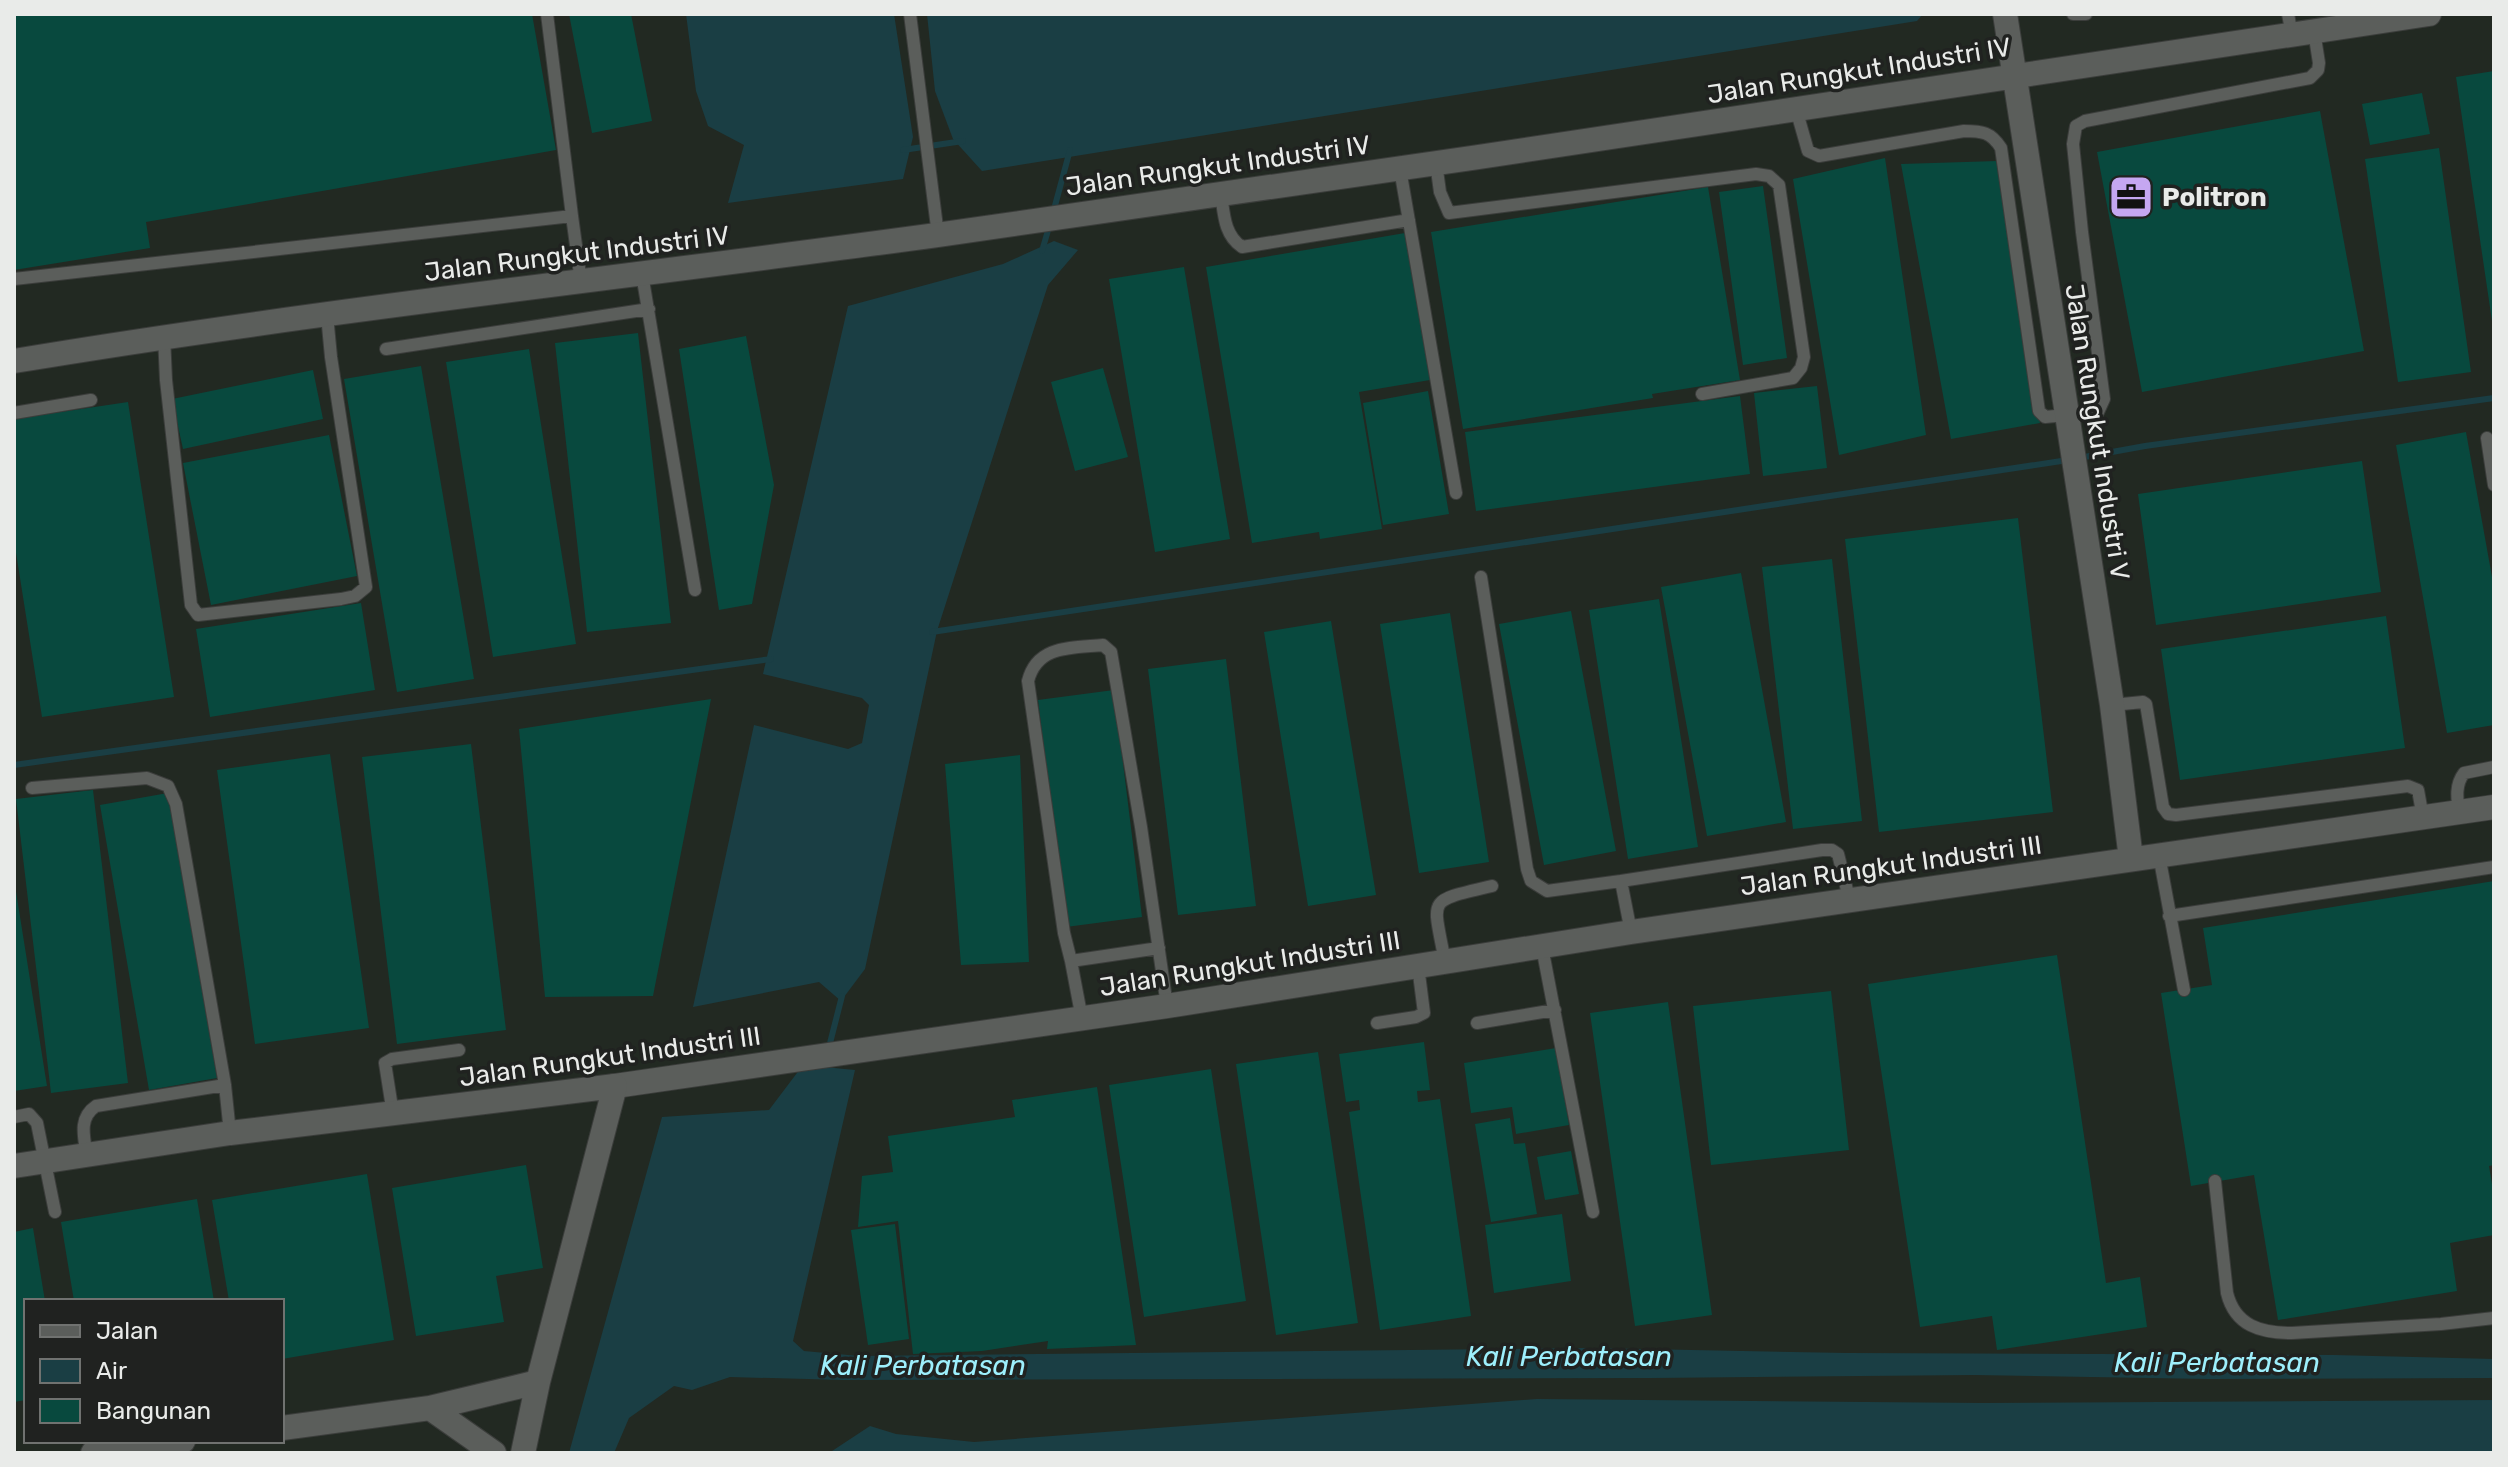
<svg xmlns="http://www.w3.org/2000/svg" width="2508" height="1467" viewBox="0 0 2508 1467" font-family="Rubik,sans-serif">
	<rect width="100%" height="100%" fill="#202220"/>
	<!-- built -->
	<path fill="#222922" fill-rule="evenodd" d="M14,14H2494V1453H14ZM26,1301H282V1441H26Z"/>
	<!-- water -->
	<path fill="#1a3e44" d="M686,14H894L913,137L903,179L728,203L744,145L708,126L696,91Z
		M927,14H1923L1917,21L982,171L953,139L935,91Z
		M1054,241L1078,250L1048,285L937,631L865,969L841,1001L819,982L693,1007L754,725L848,749L862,743L869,705L862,698L763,674L848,306L1003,264Z
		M803,1065L855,1070L793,1341L804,1351L859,1356L1592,1348L1847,1353L2334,1355L2494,1359V1378L2209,1379L1974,1375L1652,1378L844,1380L730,1377L692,1390L674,1386L629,1418L614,1453H569L662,1117L769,1110Z
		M1537,1399L1982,1403L2494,1400V1453H829L870,1426L896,1434L974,1442Z"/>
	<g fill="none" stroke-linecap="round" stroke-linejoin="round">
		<!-- stream -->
		<path stroke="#1a3e44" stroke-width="6" d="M903,150L963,141
			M1053,213L1070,150
			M1042,251L1049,227
			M2079,458L2145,446L2494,398
			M932,632L2068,460
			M14,765L771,659
			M829,1047L842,996"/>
	</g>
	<!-- building -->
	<path fill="#08493e" d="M14,14H532L556,150L146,222L150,248L14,270Z
		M569,14H631L652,121L592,133Z
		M2494,71V321H2492L2456,77Z
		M2422,93L2430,134L2370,145L2362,104Z
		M2320,111L2364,351L2142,392L2097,152Z
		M2439,148L2471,372L2398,382L2365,159Z
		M1885,158L1926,435L1839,455L1793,179Z
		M1997,161L2040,423L1951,439L1901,164Z
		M1763,186L1787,358L1743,365L1719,192Z
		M1708,187L1740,380L1652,394L1653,398L1463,429L1431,232Z
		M1405,233L1430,380L1359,392L1382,529L1320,539L1319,532L1252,543L1206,267Z
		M1184,267L1230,539L1155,552L1109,279Z
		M638,333L671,623L587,632L555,343Z
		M746,336L774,485L752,604L719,610L679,349Z
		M529,349L576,644L493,657L446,362Z
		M421,366L474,679L397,692L344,379Z
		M1103,368L1128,457L1075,471L1051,382Z
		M313,370L323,419L183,449L172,399Z
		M1817,386L1827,468L1763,476L1754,393Z
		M1428,391L1449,514L1383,525L1363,403Z
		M1740,396L1750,474L1476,511L1465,432Z
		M128,402L174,697L42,717L14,540V419Z
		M2466,432L2494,588V725L2447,733L2396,445Z
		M329,435L357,576L211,605L183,463Z
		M2362,461L2381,592L2156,625L2138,494Z
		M2018,518L2053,812L1879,832L1845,539Z
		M1832,559L1862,821L1793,829L1762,567Z
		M1741,573L1786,822L1707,836L1661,587Z
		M1659,599L1698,847L1628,859L1589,610Z
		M361,603L375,690L210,717L196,629Z
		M1571,611L1616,851L1544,865L1499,624Z
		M1450,613L1489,862L1419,873L1380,624Z
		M2386,616L2405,748L2180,780L2161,649Z
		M1331,621L1376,895L1308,906L1264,632Z
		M1226,659L1256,906L1178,915L1148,669Z
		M1114,690L1142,917L1066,927L1038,700Z
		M711,699L653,996L545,997L519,729Z
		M471,744L506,1030L397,1044L362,757Z
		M330,754L369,1028L255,1044L217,770Z
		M1020,755L1029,962L961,965L945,764Z
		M93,790L128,1083L51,1093L16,799Z
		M168,793L217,1078L149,1090L100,805Z
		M14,879L47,1086L14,1091Z
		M2494,881V1165L2489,1166L2494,1196V1235L2450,1243L2457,1291L2278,1320L2254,1175L2191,1186L2161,993L2212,985L2203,928Z
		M2057,955L2106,1283L2140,1277L2147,1327L1997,1350L1992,1316L1920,1327L1868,984Z
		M1831,991L1849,1150L1711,1165L1693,1006Z
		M1668,1002L1712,1315L1635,1326L1590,1013Z
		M1424,1042L1430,1090L1417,1091L1418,1102L1440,1099L1471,1316L1380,1330L1349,1112L1360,1110L1359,1100L1346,1102L1339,1054Z
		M1556,1048L1569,1125L1516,1134L1512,1107L1471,1113L1464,1063Z
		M1318,1052L1358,1323L1276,1335L1236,1064Z
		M1211,1069L1246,1301L1144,1317L1109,1085Z
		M1097,1087L1136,1345L1047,1349L1048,1341L982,1351L913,1354L898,1221L858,1227L862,1176L893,1172L888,1136L1015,1117L1012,1100Z
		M1510,1118L1514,1144L1525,1143L1537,1214L1491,1222L1475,1124Z
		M1571,1151L1579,1194L1545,1200L1537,1157Z
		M526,1165L543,1268L496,1276L504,1322L416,1336L392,1188Z
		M367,1174L394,1340L282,1359V1301H229L212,1200Z
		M197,1199L214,1301H74L61,1222Z
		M1562,1214L1571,1281L1494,1293L1485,1225Z
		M895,1224L909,1339L868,1345L851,1230Z
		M33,1228L45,1301H26V1400L14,1402V1232Z"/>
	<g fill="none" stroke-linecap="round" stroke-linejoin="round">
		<!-- service casing -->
		<g stroke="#3b3d3b" stroke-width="14">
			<path id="service" d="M547,14L572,216
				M910,14L938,235
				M2073,14H2086
				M2288,14L2292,35
				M1796,109L1808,151L1819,156L1964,131C1982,131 1991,132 2001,148L2039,411L2045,417L2098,412L2104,399L2082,232L2073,144L2076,126L2085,121L2310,78L2318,70L2319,63L2314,31
				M1436,163L1440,192L1449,213L1756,174L1769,176L1779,185L1804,357L1801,368L1793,378L1702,394
				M1400,169L1456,493
				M1221,194C1224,214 1224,235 1242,247L1409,220
				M642,274L695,590
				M14,279L572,216L581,282
				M164,336L166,380L191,605L198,615L341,599L355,596L366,587L331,357L327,315
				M386,349L649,309
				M14,413L91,400
				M2487,438L2494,485
				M1481,577L1527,869L1531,881L1547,891L1621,881
				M2112,705L2143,702L2146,704L2163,807L2168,814L2176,815L2408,786L2418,790L2423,818
				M32,788L147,778L168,786L176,804L225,1085L230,1133
				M2459,813C2457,798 2455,785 2464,773L2494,767
				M2159,855L2184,990
				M2169,916L2494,867
				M1631,932L1621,881L1822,850H1832L1838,854L1850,902
				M1542,947L1593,1212
				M1071,961L1064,933L1028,681C1037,645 1071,648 1103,645L1111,652L1141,827L1167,1006
				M1445,962C1433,896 1425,902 1492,886
				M1082,1019L1071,961L1159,948
				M1377,1023L1416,1017L1424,1013L1418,966
				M1477,1023L1555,1010
				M393,1114L385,1063L392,1059L459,1050
				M14,1117L29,1114L37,1123L55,1212
				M87,1156C84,1137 78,1118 96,1106L225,1085
				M2215,1181L2227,1293C2235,1326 2261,1333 2292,1333L2441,1324L2494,1318"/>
		</g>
		<!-- minor casing -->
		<g stroke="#3b3d3b" stroke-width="26">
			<path id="minor" d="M2005,14L2112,705L2131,859
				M14,361C320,310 630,277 937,235C1435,166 1932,88 2429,14
				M615,1086L1167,1006L1631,932L2494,807"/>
		</g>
		<!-- tertiary casing -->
		<g stroke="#3b3d3b" stroke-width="26">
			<path id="tertiary" d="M14,1166L230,1133L615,1086L538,1382L523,1453
				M430,1408L494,1453
				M282,1428L430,1408L538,1382
				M93,1453L183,1441"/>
		</g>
		<!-- service -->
		<use href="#service" stroke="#5b5e5b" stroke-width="12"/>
		<!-- minor -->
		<use href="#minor" stroke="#5b5e5b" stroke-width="24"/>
		<!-- tertiary -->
		<use href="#tertiary" stroke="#5b5e5b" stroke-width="24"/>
	</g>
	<!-- icons -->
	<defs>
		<g id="office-square" transform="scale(2.3)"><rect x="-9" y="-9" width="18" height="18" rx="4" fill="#c5a7f1" stroke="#202220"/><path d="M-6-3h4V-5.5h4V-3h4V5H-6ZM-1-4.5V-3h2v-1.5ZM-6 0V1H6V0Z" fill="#111"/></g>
	</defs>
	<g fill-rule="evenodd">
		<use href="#office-square" x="2131" y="197"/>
	</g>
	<g text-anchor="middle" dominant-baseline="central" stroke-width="7" stroke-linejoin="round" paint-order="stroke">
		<!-- street labels -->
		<g font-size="26" fill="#e9ebe9" stroke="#202220">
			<text transform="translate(1859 71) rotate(-9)">Jalan Rungkut Industri IV</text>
			<text transform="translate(1218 166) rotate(-8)">Jalan Rungkut Industri IV</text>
			<text transform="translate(577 254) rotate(-7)">Jalan Rungkut Industri IV</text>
			<text transform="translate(2097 432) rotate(81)">Jalan Rungkut Industri V</text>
			<text transform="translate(1891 866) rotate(-8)">Jalan Rungkut Industri III</text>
			<text transform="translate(1250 964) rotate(-9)">Jalan Rungkut Industri III</text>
			<text transform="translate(610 1057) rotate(-8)">Jalan Rungkut Industri III</text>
		</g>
		<!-- poi labels -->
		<g font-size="26" font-weight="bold" fill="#e9ebe9" stroke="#202220" text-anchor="start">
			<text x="2162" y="197">Politron</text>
		</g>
		<!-- water labels -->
		<g font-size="28" font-style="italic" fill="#9deffc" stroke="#202220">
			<text x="1569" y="1356">Kali Perbatasan</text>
			<text x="2217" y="1362">Kali Perbatasan</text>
			<text x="923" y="1365">Kali Perbatasan</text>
		</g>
	</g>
	<!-- border -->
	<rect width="2508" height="1467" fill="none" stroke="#e9ebe9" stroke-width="32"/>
	<!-- legend -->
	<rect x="24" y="1299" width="260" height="144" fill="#202220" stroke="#707270" stroke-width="2"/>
	<rect x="40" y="1325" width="40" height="12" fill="#5b5e5b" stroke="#707270" stroke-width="2"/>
	<text x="96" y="1339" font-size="24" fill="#e9ebe9">Jalan</text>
	<rect x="40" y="1359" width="40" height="24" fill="#1a3e44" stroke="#707270" stroke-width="2"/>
	<text x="96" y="1379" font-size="24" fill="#e9ebe9">Air</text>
	<rect x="40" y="1399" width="40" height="24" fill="#08493e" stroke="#707270" stroke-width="2"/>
	<text x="96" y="1419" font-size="24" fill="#e9ebe9">Bangunan</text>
</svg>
